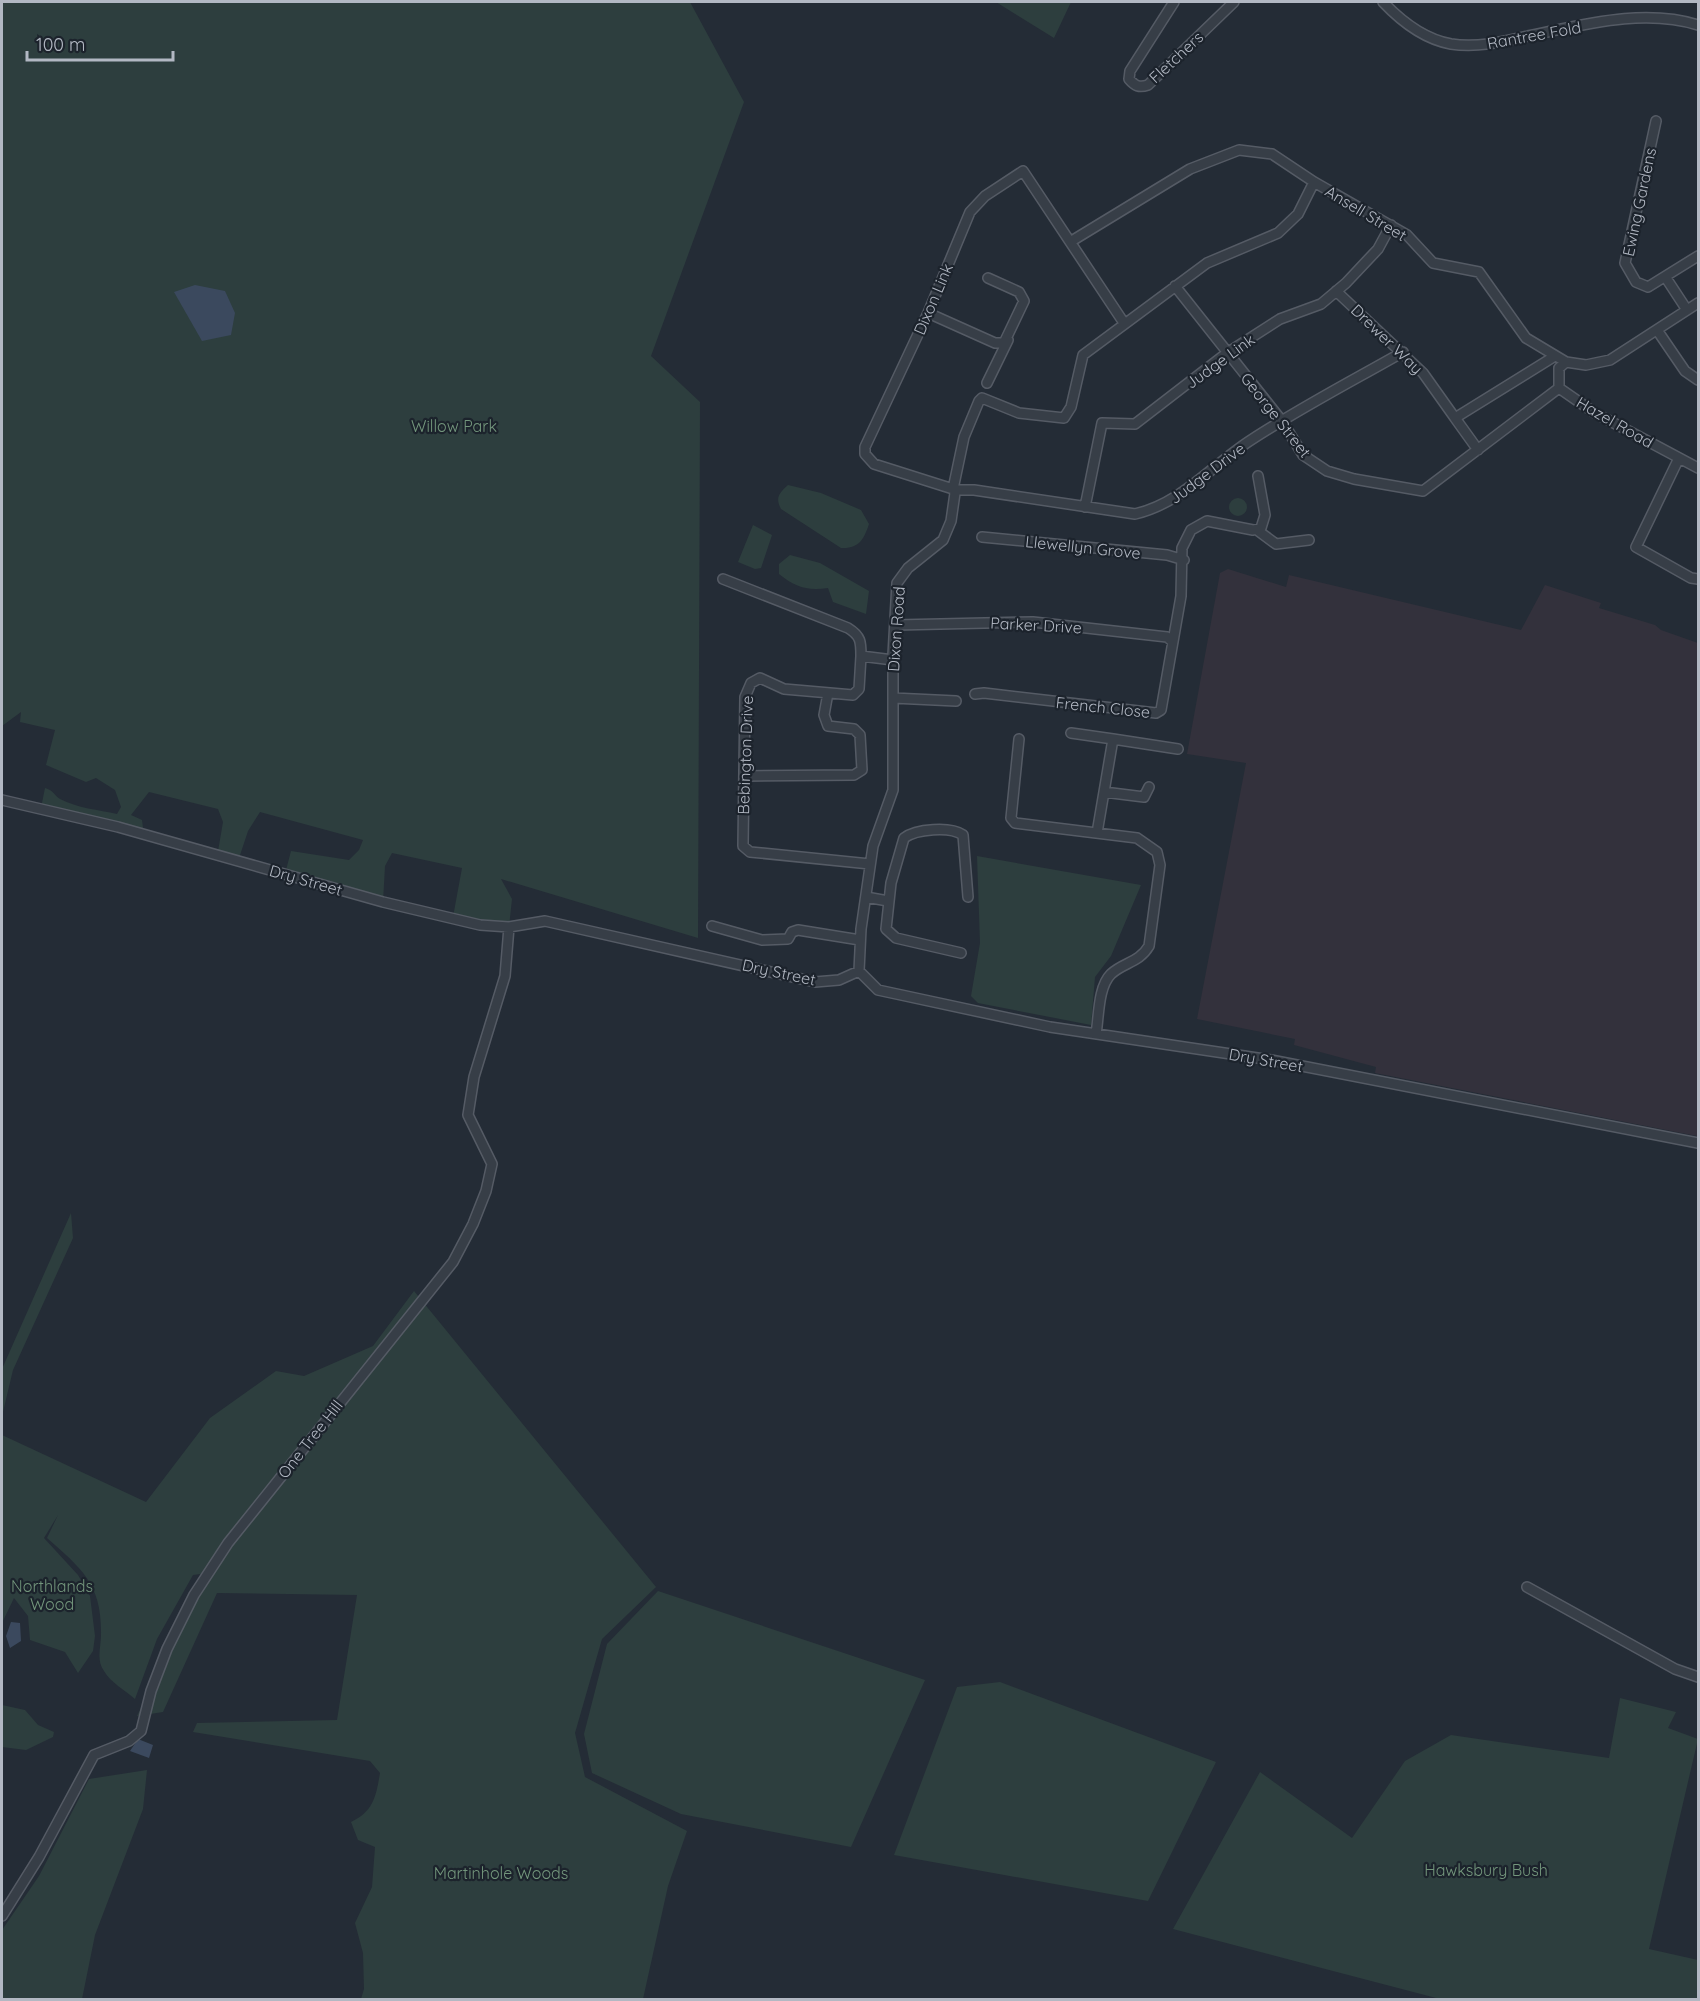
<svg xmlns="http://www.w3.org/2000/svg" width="1700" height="2001" viewBox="0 0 1700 2001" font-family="Quicksand,sans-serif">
	<rect width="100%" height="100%" fill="#242c36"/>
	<!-- medical -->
	<path fill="#33313c" d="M1228,569L1286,587L1289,575L1521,630L1545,585L1601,603L1599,608L1655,625L1661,630L1698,643L1697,1136L1375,1073L1376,1067L1294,1045L1295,1039L1197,1019L1246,763L1187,754L1220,573Z"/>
	<!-- green -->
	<path fill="#2d3e3e" d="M2,2H690L744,102L651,356L700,402L698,938L501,879L512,899L509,927L453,917L462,868L392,853L385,866L383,902L285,874L291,851L349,860L359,850L363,840L260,812L248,831L238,861L217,857L223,822L218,809L149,792L131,815L142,820L144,836L41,808L45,788C53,790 54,795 60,799C77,808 99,810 117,814L121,807L115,790L96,778L86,782L46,765L55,730L20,722L21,712L2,726Z
		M996,2H1071L1054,38Z
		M788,485L821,493L861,510L869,524C864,539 859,549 841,548L781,509C775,498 779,493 788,485Z
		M1229 507a9 9 0 1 1 18 0a9 9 0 1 1-18 0Z
		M753,525L772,535L761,568L755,569L738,562Z
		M790,555L820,563L869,591L866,614L833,602L828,588C807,591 795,587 779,574V564Z
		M977,856L1141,885L1111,956L1095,977L1091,1025L978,1003L971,996L980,943Z
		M71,1213L73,1238L13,1370L2,1416V1369Z
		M414,1291L656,1587L602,1639L575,1733L585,1777L687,1831L668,1886L643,1999H361L364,1989L363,1953L355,1923L372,1887L375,1847L358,1840L351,1822C374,1811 376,1796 380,1773L370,1761L193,1732L197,1723L337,1720L357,1595L217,1593L163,1712L137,1716L208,1573L193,1575L157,1639L135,1699C126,1691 110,1682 104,1671C96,1660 101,1647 101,1635C102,1584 82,1569 47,1538L58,1515L44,1538L78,1575L90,1596L95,1636L93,1651L78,1673L65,1652L30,1640L28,1616L14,1598L2,1623V1435L146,1502L210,1418L276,1371L304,1376L373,1346Z
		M658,1591L925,1680L851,1847L681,1814L592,1773L584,1734L607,1644Z
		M1000,1682L1216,1762L1148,1901L894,1855L957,1687Z
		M1620,1698L1676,1712L1668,1728L1698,1739L1649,1949L1698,1960V1999H1440L1173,1929L1260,1772L1352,1838L1405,1761L1451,1735L1609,1758Z
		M2,1705L25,1710L38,1725L54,1732L53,1737L26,1750L2,1747Z
		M147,1770L143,1809L95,1935L82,1999H2V1930L39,1876L89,1779Z"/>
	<!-- water -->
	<path fill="#3b495e" d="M195,285L225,291L235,313L231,335L202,341L174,292Z
		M11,1622L20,1623L21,1641L10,1648L6,1636Z
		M138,1739L153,1745L149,1758L130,1751Z"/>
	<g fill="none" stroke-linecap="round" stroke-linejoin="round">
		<!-- minor casing -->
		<g stroke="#555b65" stroke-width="12">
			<path id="minor" d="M1174,2L1130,71L1129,79C1135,86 1139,88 1148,85L1234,2
				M1383,2C1401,21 1423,39 1451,44C1477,48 1502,42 1528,36C1583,25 1643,8 1698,25
				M1656,121L1625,263L1636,282L1648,287L1698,256
				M1070,242L1190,169L1239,150L1272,154L1314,182L1407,235L1433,263L1479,272L1526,338L1566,362L1586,365L1610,360L1698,303
				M1666,278L1687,310
				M1175,286L1282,421L1303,455L1327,471L1354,479L1423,491L1559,388
				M1336,291L1423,373L1455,418L1555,356
				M928,313L995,343H1004L1024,301L1019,292L988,278
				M1657,330L1685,371L1698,380
				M1566,362L1559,368V388L1595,413L1698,468
				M987,383L1008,340
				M1455,418L1478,450
				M1679,458L1636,547L1691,578L1698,579
				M953,489L874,464L865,454V447L928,313L970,212L985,196L1023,171L1124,323
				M954,490H974L1135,514C1182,503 1212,465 1251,440C1300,408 1352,381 1403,352
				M1085,507L1102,423L1135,424L1227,353L1280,319L1321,304L1346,283L1378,249L1391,225
				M1257,530L1276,544L1309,540
				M982,537L1167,555L1184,560
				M723,579L848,628C861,636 861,642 861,656
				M896,625L1033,622L1167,637L1173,642
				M975,694L984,693L1156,713L1161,710L1181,596L1182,548L1191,530L1207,521L1253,530L1261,528L1265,515L1258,476
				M893,698L956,701
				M1071,733L1113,739
				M1019,739L1011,818L1015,823L1137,838L1157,852L1160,865L1149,946C1139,963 1124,962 1111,974C1098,987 1099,1016 1096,1034
				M744,776L854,775L862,770L860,735L854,729L828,726L824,715L828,693
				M1104,792L1144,797L1149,787
				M2,800L118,827L383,902L480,925L509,927L545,921L815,982L839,980L859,971L878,990L1050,1027L1271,1060L1698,1143
				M1097,833L1113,739L1178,749
				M870,864L761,853L750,852L743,846L745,697L751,683L760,678L784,689L853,695L859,689L861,656L893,660
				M866,897L888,901
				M712,926L762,940L788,939L792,932L798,930L860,940
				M961,953L896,938L886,929L891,883L904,838C916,829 950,826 963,835L968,897
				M859,971L861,929L873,846L893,790V655L897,583L908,568L943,540L951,521L955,493L953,489L964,437L979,401L982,398L1019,413L1064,418L1071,407L1083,355L1207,263L1278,233L1298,214L1314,182
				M1527,1587L1675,1669L1698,1677
				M2,1916L39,1857L94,1755L129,1741L141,1731L151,1691L167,1649L194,1595L228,1543L453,1262L473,1224L486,1191L492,1164L468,1115L474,1077L505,976L509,927"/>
		</g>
		<!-- minor -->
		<use href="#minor" stroke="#373e47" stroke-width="9"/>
	</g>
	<g text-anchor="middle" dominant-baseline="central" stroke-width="4.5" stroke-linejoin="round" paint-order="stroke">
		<!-- street labels -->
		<g font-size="16" fill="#b2b8c3" stroke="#1c232c">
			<text transform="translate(1534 35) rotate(-10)">Rantree Fold</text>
			<text transform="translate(1176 57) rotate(-43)">Fletchers</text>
			<text transform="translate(1639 202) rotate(-78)">Ewing Gardens</text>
			<text transform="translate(1366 213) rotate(31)">Ansell Street</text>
			<text transform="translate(933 299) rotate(-67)">Dixon Link</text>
			<text transform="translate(1387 339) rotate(44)">Drewer Way</text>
			<text transform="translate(1220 361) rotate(-36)">Judge Link</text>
			<text transform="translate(1276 415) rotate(52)">George Street</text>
			<text transform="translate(1615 422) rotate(30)">Hazel Road</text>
			<text transform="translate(1207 473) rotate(-37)">Judge Drive</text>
			<text transform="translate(1083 547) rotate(6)">Llewellyn Grove</text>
			<text transform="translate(1036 625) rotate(3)">Parker Drive</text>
			<text transform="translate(896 629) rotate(-86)">Dixon Road</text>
			<text transform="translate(1103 707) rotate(6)">French Close</text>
			<text transform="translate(745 755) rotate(-88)">Bebington Drive</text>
			<text transform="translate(306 880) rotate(16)">Dry Street</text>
			<text transform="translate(779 972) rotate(12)">Dry Street</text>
			<text transform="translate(1266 1060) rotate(10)">Dry Street</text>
			<text transform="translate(310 1439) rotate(-52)">One Tree Hill</text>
		</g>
		<!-- park labels -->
		<g font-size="16" fill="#73967c" stroke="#1c232c">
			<text x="454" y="426">Willow Park</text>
			<text x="52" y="1586">Northlands<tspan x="52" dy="18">Wood</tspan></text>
			<text x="1486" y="1870">Hawksbury Bush</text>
			<text x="501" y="1873">Martinhole Woods</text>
		</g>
	</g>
	<!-- border -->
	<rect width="1700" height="2001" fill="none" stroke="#b2b8c3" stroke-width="6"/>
	<!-- scale -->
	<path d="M27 51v9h146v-9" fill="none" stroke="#b2b8c3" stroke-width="3"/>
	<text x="36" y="51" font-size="18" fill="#b2b8c3" stroke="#1c232c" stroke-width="4.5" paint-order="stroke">100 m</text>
</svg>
